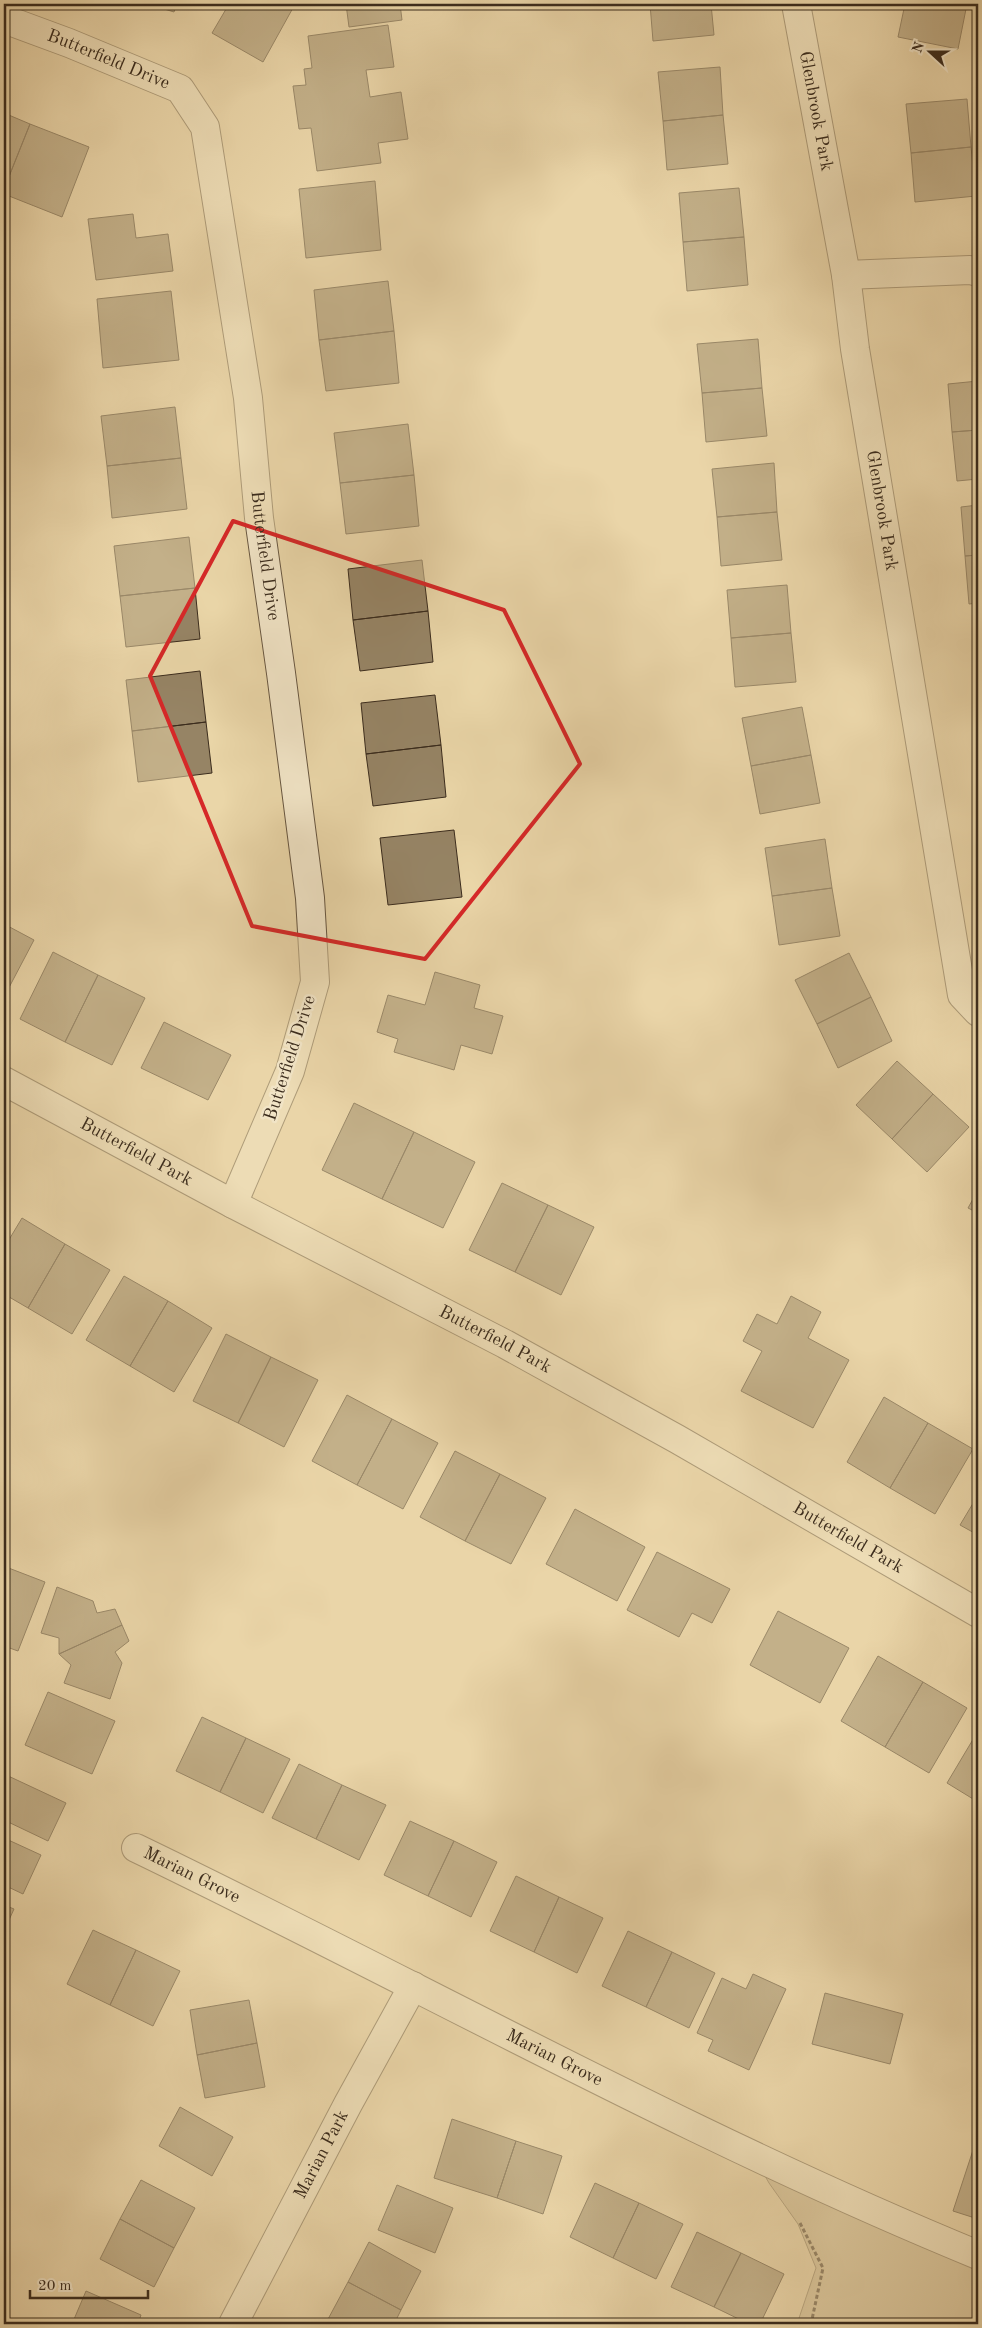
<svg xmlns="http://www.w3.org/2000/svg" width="982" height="2328" viewBox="0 0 982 2328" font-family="'Old Standard TT',serif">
	<rect width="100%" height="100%" fill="#ead6a8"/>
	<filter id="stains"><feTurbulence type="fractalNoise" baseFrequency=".004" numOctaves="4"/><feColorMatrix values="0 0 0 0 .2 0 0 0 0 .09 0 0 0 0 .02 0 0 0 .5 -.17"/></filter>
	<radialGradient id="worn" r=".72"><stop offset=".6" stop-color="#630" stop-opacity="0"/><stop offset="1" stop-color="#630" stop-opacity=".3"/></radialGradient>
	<!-- green -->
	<path fill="#ccb990" stroke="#847256" d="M752,2153L978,2260V2324H797L816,2268L798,2224L769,2183Z"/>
	<!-- building -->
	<path fill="#968465" stroke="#3b2c1d" d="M148,4H177L174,12Z
		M229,4H290L294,6L263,62L212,33Z
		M346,4H400L402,20L349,27Z
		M650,4H711L714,35L653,41Z
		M905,4H967L958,49L898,37Z
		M388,25L394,67L366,70L370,97L401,92L408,139L378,143L381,163L317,171L311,128L299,129L293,86L306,85L304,69L312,68L308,36Z
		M720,67L723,115L663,121L658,72Z
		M967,99L971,147L911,153L906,104Z
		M4,113L30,124L4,189Z
		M723,115L728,164L667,170L663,121Z
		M30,124L89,147L62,217L4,194V189Z
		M971,147L976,196L915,202L911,153Z
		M375,181L381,250L306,258L299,189Z
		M739,188L744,237L683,242L679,193Z
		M133,214L136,238L168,234L173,271L96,280L88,219Z
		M744,237L748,285L687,291L683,242Z
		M388,281L394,331L319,340L314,290Z
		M171,291L179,360L103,368L97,299Z
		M394,331L399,383L326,391L319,340Z
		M758,339L762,388L702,393L697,344Z
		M978,381V430L952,432L948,384Z
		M762,388L767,436L706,442L702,393Z
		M175,407L181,458L107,466L101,416Z
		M408,424L414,475L340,483L334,433Z
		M978,430V479L957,481L952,432Z
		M181,458L187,509L112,518L107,466Z
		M774,463L777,512L717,517L712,469Z
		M414,475L419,526L346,534L340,483Z
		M978,505V555L965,556L961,507Z
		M777,512L782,560L721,566L717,517Z
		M189,537L195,588L120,596L114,546Z
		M978,555V603L969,604L965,556Z
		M422,560L428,611L353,620L348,569Z
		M787,585L791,633L731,638L727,590Z
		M195,588L200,639L126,647L120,596Z
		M428,611L433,662L360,671L353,620Z
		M978,630V679L974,631Z
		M791,633L796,682L735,687L731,638Z
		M200,671L206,722L132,731L126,680Z
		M435,695L441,745L366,754L361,703Z
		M802,707L811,755L751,766L742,718Z
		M206,722L212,773L138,782L132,731Z
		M441,745L446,797L373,806L366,754Z
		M811,755L820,803L760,814L751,766Z
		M454,830L462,897L388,905L380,838Z
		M825,839L832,888L772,896L765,848Z
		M832,888L840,936L779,945L772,896Z
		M4,924L34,940L4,997Z
		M53,952L98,975L65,1042L20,1019Z
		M849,953L871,997L817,1024L795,980Z
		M435,972L480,985L474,1008L503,1016L492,1054L461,1045L454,1070L394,1052L398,1039L377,1032L388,995L425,1005Z
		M98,975L145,998L112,1065L65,1042Z
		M871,997L892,1041L838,1068L817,1024Z
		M164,1022L231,1055L208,1100L141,1068Z
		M897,1061L933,1094L892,1139L856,1105Z
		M933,1094L969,1127L927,1172L892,1139Z
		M354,1103L414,1132L382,1199L322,1170Z
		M414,1132L475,1162L443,1228L382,1199Z
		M502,1183L548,1205L515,1272L469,1250Z
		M978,1190V1213L968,1208Z
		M548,1205L594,1227L561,1295L515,1272Z
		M22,1218L65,1244L28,1308L4,1294V1248Z
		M65,1244L110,1270L72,1334L28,1308Z
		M124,1276L168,1301L130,1366L86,1340Z
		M791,1296L821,1312L808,1338L849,1360L813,1428L741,1391L762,1351L743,1341L757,1314L777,1324Z
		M168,1301L212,1328L174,1392L130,1366Z
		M226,1334L271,1357L238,1423L193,1401Z
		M271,1357L318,1380L284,1447L238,1423Z
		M347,1395L392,1419L357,1485L312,1461Z
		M884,1397L928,1423L890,1488L847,1462Z
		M392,1419L438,1443L403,1509L357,1485Z
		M928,1423L973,1449L935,1514L890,1488Z
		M455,1451L500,1474L465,1541L420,1517Z
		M500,1474L546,1498L511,1564L465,1541Z
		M978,1495V1535L960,1525Z
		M575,1509L645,1547L617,1601L546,1564Z
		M657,1552L730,1589L712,1623L692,1613L679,1637L627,1610Z
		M6,1567L45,1582L18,1651L4,1646V1572Z
		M57,1587L93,1601L97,1613L115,1609L122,1625L59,1654V1638L41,1633Z
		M778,1611L849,1648L820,1703L750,1665Z
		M122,1625L129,1641L115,1652L122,1663L110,1699L64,1683L71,1665L59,1654Z
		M878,1656L923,1682L885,1747L841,1721Z
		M923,1682L967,1708L929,1773L885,1747Z
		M48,1692L115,1721L92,1774L25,1745Z
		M202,1717L246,1738L220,1792L176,1771Z
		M978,1731V1802L947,1783Z
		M246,1738L290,1759L263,1813L220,1792Z
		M299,1764L342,1785L316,1839L272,1818Z
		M4,1774L66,1803L48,1841L4,1820Z
		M342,1785L386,1805L359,1860L316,1839Z
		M410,1821L454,1841L428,1896L384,1875Z
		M4,1838L41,1855L23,1894L4,1885Z
		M454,1841L497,1862L471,1917L428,1896Z
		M516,1876L559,1897L534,1952L490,1931Z
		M559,1897L603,1918L577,1973L534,1952Z
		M4,1905L14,1909L4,1931Z
		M93,1930L136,1950L110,2005L67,1984Z
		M628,1931L672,1952L646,2007L602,1986Z
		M136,1950L180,1971L153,2026L110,2005Z
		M672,1952L715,1973L689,2028L646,2007Z
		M753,1974L786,1989L749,2070L708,2051L713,2040L697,2033L722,1978L746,1989Z
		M825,1993L903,2014L890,2064L812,2044Z
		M249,2000L257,2043L197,2055L190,2010Z
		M257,2043L265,2087L205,2098L197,2055Z
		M180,2107L233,2137L212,2176L159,2146Z
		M452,2119L516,2141L497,2198L434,2178Z
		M978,2135V2219L953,2211Z
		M516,2141L562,2156L543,2214L497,2198Z
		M141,2180L195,2208L174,2248L120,2219Z
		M595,2183L639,2203L613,2258L570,2237Z
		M397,2185L453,2208L435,2253L378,2230Z
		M639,2203L683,2224L656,2279L613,2258Z
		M120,2219L174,2248L154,2287L100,2259Z
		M697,2232L741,2253L714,2307L671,2287Z
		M369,2242L421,2271L401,2310L348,2282Z
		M741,2253L784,2274L760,2324H749L714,2307Z
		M348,2282L401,2310L394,2324H332L327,2321Z
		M86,2291L141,2315L138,2324H72Z"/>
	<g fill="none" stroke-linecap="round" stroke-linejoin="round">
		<!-- minor casing -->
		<g stroke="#675640" stroke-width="30">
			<g id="minor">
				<path id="s1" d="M796,4L846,275L855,349L962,995L978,1012"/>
				<path id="s2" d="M4,19L69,43L180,89L205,127L248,398L259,518L281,673L310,898L315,982L290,1071L233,1204"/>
				<path d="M846,275L970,270L978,272"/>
				<path id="s3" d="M4,1081L233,1204L505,1344L677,1439L978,1613"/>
				<path id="s4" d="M136,1848C416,1983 690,2137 978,2255"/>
				<path id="s5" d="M233,2324L348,2104L413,1986"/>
			</g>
		</g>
		<!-- path -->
		<path stroke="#3b2c1d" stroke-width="3" stroke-dasharray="4 2.5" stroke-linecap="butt" d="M800,2223L823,2268L811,2324"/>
		<!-- minor -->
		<use href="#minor" stroke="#f1e4c6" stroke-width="28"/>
	</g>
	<!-- marked area -->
	<path d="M0 0H982V2328H0ZM233,521L504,610L580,764L425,959L252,926L150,676Z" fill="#ead6a8" fill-opacity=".55" fill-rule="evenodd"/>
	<path fill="none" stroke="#d62828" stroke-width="4" stroke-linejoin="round" d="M233,521L504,610L580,764L425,959L252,926L150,676Z"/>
	<g text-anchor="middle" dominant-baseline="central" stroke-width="5" stroke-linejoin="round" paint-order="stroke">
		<!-- street labels -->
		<g font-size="18" fill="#3b2c1d" stroke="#f1e4c6">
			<text stroke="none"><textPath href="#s2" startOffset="112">Butterfield Drive</textPath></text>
			<text stroke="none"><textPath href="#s1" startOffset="109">Glenbrook Park</textPath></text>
			<text stroke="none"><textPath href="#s1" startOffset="514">Glenbrook Park</textPath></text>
			<text stroke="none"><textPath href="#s2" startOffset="668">Butterfield Drive</textPath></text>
			<text transform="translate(290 1058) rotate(-72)">Butterfield Drive</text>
			<text stroke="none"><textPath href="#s3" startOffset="150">Butterfield Park</textPath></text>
			<text stroke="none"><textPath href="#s3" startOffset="555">Butterfield Park</textPath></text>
			<text stroke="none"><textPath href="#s3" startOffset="960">Butterfield Park</textPath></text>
			<text stroke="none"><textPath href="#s4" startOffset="62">Marian Grove</textPath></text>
			<text stroke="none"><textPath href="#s4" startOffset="468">Marian Grove</textPath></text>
			<text stroke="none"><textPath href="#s5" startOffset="191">Marian Park</textPath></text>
		</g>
	</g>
	<!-- margin -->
	<rect width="982" height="2328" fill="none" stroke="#ead6a8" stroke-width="20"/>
	<rect x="5" y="5" width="972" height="2318" fill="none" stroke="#3b2c1d" stroke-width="2.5"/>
	<rect x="10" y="10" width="962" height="2308" fill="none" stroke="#3b2c1d"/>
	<!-- north arrow -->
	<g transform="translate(930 52) rotate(291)" stroke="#f1e4c6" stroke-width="4" paint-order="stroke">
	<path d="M0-4L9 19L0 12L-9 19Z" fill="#3b2c1d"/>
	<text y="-8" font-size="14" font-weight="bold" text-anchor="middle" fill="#3b2c1d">N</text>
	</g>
	<!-- scale -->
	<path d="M30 2290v8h118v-8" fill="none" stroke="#3b2c1d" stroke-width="2.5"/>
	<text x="38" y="2290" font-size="15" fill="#3b2c1d" stroke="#f1e4c6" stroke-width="4" paint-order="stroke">20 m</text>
	<rect width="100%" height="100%" filter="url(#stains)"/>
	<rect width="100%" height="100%" fill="url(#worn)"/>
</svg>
